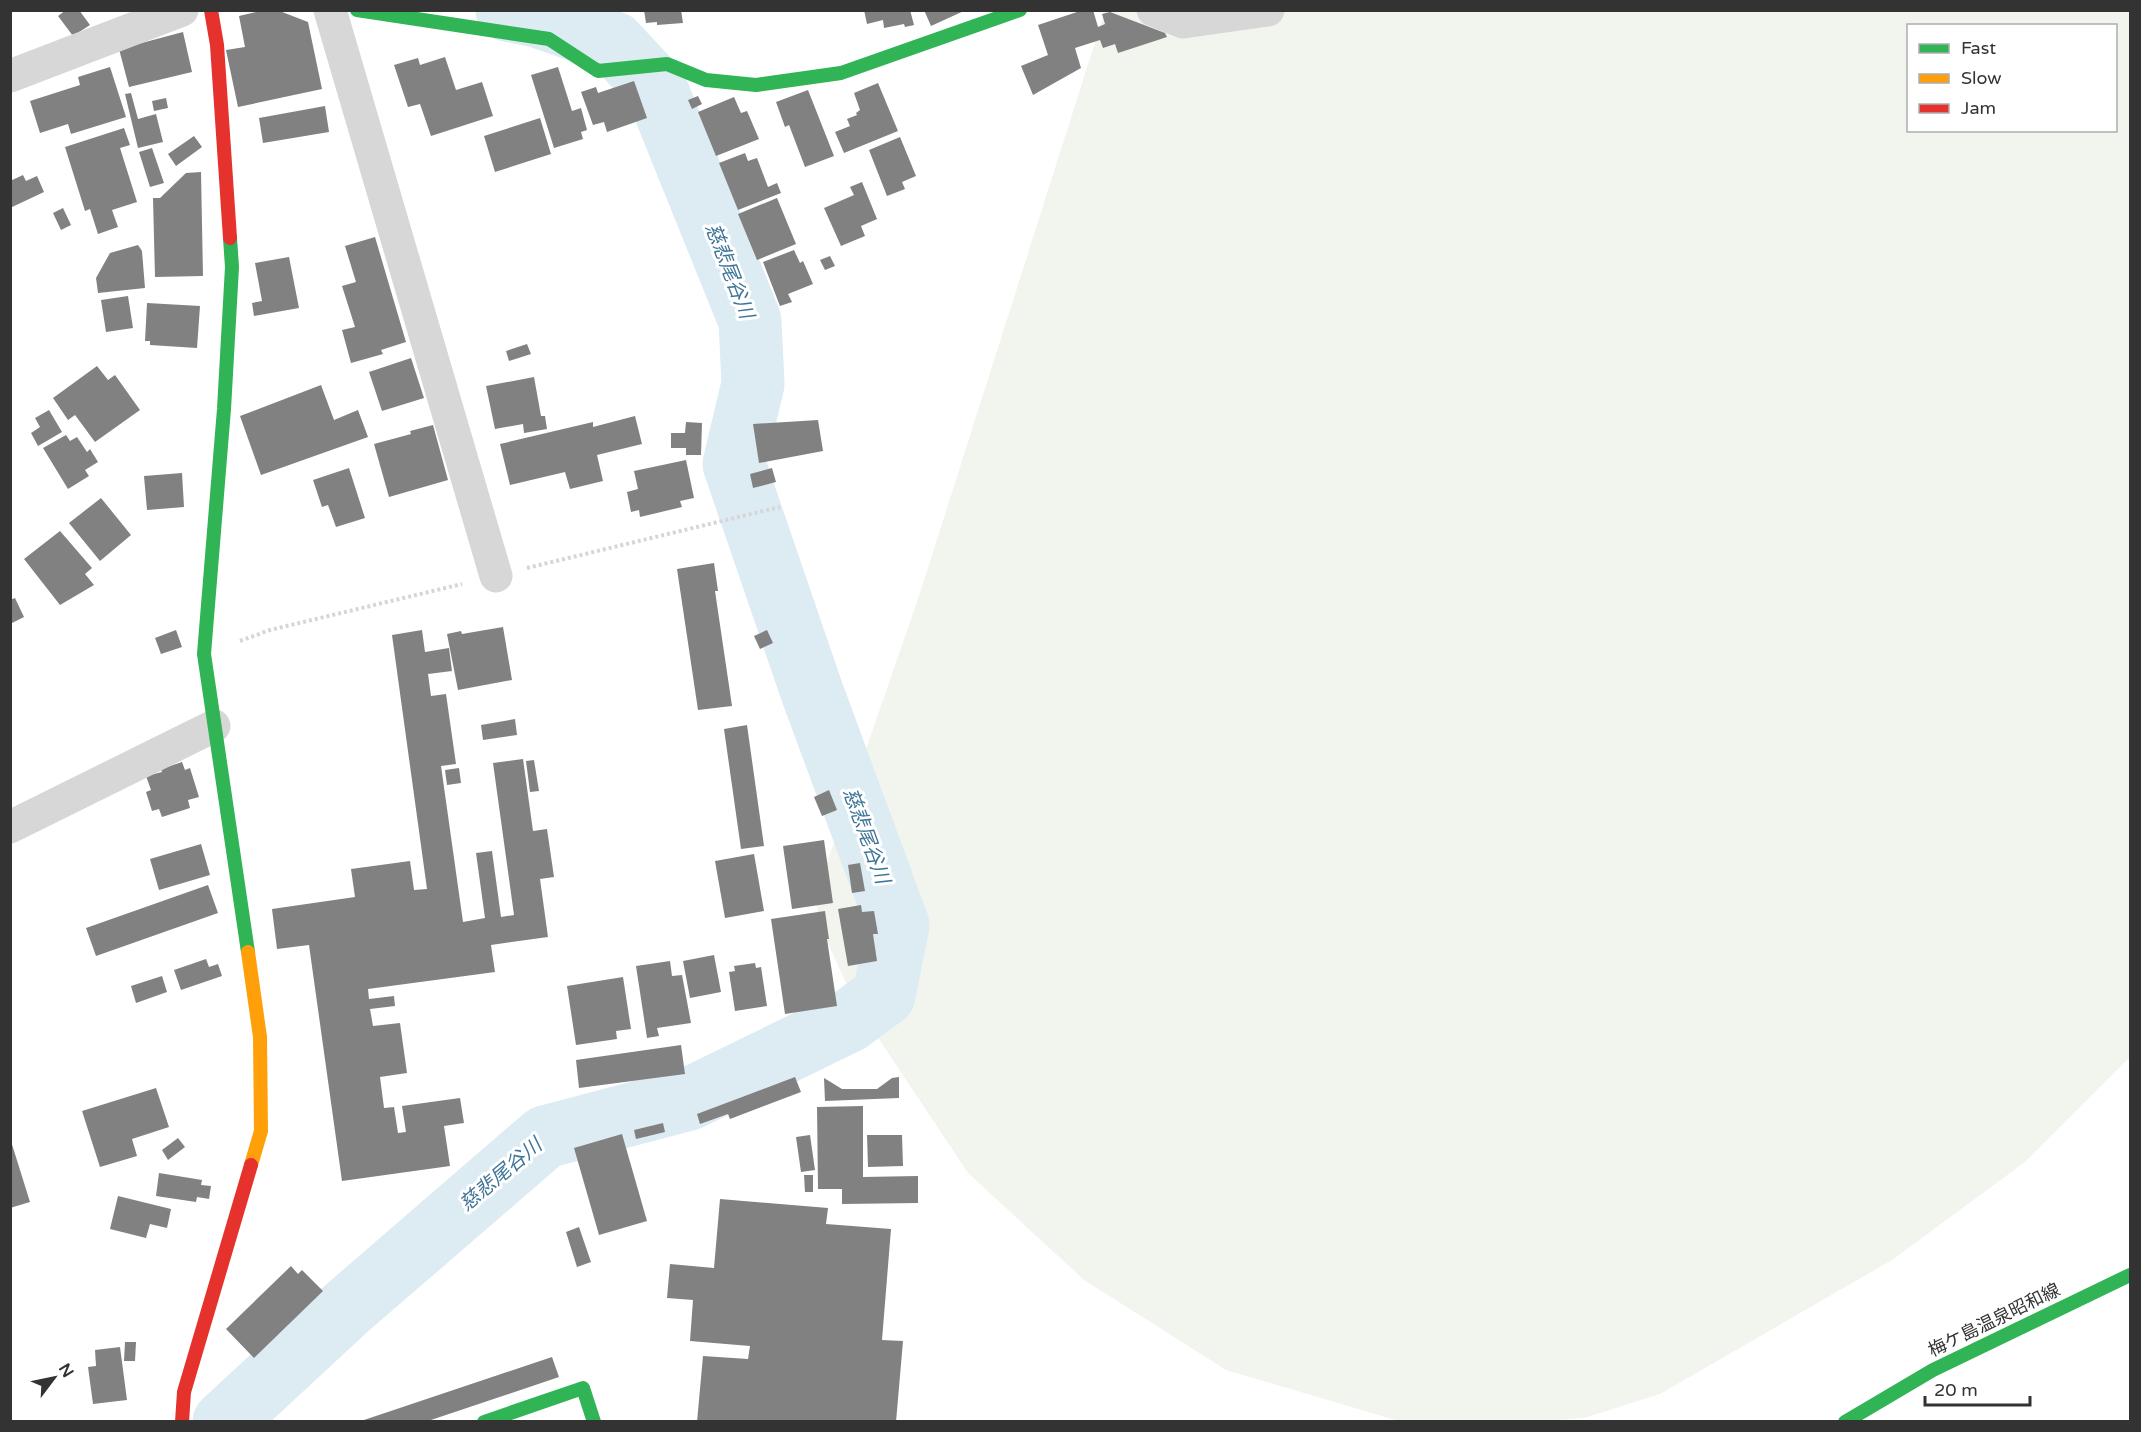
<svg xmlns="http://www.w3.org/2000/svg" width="2141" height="1432" viewBox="0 0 2141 1432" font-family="'Varela Round','Noto Sans JP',sans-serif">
	<rect width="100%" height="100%" fill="#fff"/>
	<!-- green -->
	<path fill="#f1f5ed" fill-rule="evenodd" d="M1105,11H2130V1057L2025,1162L1892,1260L1660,1394L1584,1418L1534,1422L1399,1421L1226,1370L1084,1280L968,1173L855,1003L821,928L815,897L920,593ZM1908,26H2116V130H1908Z"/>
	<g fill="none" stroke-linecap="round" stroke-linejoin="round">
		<!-- river -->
		<path stroke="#ddebf3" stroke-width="63" d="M224,1422L347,1308L545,1137L689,1099L849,1021L884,995L898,925L812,692L734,464L753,384L750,321L656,88L614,43L537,16L507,10"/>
	</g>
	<!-- building -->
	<path fill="#818181" d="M66,10H79L90,25L73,36L58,16Z
		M265,10H277L308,22L322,89L238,107L226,50L245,47L239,16Z
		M644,10H681L683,23L657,25V22L646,23Z
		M864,10H910L914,25L905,27L904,24L884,28L883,20L867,24Z
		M924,10H966L931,26Z
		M1083,10H1093L1098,27L1105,24L1102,14L1110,12L1165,33L1167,37L1118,53L1115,44L1103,48L1100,40L1075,48L1081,68L1033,95L1021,66L1048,55L1038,25Z
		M183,32L192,72L129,87L119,49Z
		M445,57L456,90L482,82L493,116L431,136L420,104L408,107L394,65L418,58L420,65Z
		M110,67L126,117L71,134L68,124L40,133L30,101L80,85L78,77Z
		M558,67L572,111L581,108L587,130L581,132L583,139L554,148L531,75Z
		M634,81L647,118L607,132L604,122L593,125L581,92L596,87L598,93Z
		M878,83L898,131L844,153L835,132L850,126L847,119L857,115L856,113L860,110L854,93Z
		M808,90L834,156L805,167L789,125L785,127L776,102Z
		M131,93L138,119L156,114L163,142L138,148L125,94Z
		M698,96L702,104L692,109L688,100Z
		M734,97L741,113L747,111L759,139L716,156L698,112Z
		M166,98L168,108L154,111L152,101Z
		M325,106L329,132L263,143L259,118Z
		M540,118L551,154L495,172L484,136Z
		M124,128L130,145L120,148L137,202L112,210L118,227L98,234L90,209L85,211L65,147Z
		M194,136L202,147L176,166L168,154Z
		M900,137L916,176L902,182L905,189L887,196L869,150Z
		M152,148L164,183L150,187L139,152Z
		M745,153L748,161L757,158L768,187L777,183L781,193L738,210L719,163Z
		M201,172L203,276L155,277L153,198H160L186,173Z
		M23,175L26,181L37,176L44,192L10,208V181Z
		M862,182L877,219L861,226L865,236L841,246L824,208L854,195L850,187Z
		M777,198L796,244L757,260L738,214Z
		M63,208L71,225L61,230L53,213Z
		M375,237L406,342L381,350L383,354L351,363L342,330L355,327L342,286L356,282L345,246Z
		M138,245L142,251L145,288L98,293L96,278L110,253Z
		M794,250L800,263L803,261L813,284L788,294L792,302L780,306L763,262Z
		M830,256L835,266L825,270L820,260Z
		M289,257L299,308L254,316L252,303L262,301L255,263Z
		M128,296L133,328L106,332L101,300Z
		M147,303L200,306L197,348L150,345V341H145Z
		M527,344L531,354L509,361L506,351Z
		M411,358L424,398L382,411L369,372Z
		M97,366L108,380L115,375L140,410L95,442L75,415L68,420L53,398Z
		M534,377L541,416H545L547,429L524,433L523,424L495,429L486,386Z
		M321,385L334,420L358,410L368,437L261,475L240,416Z
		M49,410L62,432L38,446L31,433L40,427L35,418Z
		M635,416L642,444L597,455L603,481L570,489L565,472L510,485L500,444L593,422V427Z
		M818,420L823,451L759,463L753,424Z
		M686,422L702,423L701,455H686V448H671V433H685Z
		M433,425L448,480L389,497L374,444L411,434L410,431Z
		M66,435L70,441L77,437L87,452L90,449L98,462L85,470L89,476L68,489L43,448Z
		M686,460L694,498L680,501L682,507L640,517L639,510L631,512L627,492L638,489L634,471Z
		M349,468L365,518L336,527L328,505L322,507L313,480Z
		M772,468L776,482L753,488L750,474Z
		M182,473L184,507L147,510L144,476Z
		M101,498L131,535L100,561L69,523Z
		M60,531L92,568L85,574L94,585L60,605L24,559Z
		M714,563L718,591H715L732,706L698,710L677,569Z
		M15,598L24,617L10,624V600Z
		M503,627L512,680L458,690L447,634L461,631L462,634Z
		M176,630L182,647L161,654L155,638Z
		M422,630L425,652L449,648L452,671L428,674L431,696L446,694L456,764L441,766L463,922L485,918L476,853L492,851L501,917L514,915L493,763L523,759L533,831L547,829L554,877L540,879L548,937L491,945L495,972L368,989L369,999L394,996L395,1006L370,1009L373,1026L400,1023L407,1073L380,1077L384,1108L394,1107L398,1133L406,1132L402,1106L460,1098L464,1123L444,1126L450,1166L342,1181L309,945L277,949L272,909L355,897L351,869L410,861L414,890L427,889L392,635Z
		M767,630L773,643L760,649L754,636Z
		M515,719L517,735L483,740L481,725Z
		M747,725L764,846L741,849L724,729Z
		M534,760L539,791L530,792L526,761Z
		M182,762L185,770L190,768L199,797L188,800L190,808L162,817L159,809L152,811L146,792L151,790L146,776L162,772L161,769Z
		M459,768L461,783L447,785L445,770Z
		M829,790L837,810L822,816L814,797Z
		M824,840L833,903L792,909L783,846Z
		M201,844L210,875L159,890L150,859Z
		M754,854L764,911L725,918L715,861Z
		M860,863L865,891L852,893L848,865Z
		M208,885L218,913L96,956L86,928Z
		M861,905L862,912L874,911L878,934H873L877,961L848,966L838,909Z
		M825,911L829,939H827L837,1006L785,1014L771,919Z
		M714,955L721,992L690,998L683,961Z
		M206,959L209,967L218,964L222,976L181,990L174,970Z
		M670,961L672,976L682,975L691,1023L657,1028L659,1036L647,1038L636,966Z
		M755,963L756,968L761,967L767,1006L735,1011L729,972L735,971L734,966Z
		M162,976L167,992L136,1003L131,986Z
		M623,977L631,1029L616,1031L617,1039L576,1045L567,986Z
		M681,1045L685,1074L579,1088L576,1060Z
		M795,1077L801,1092L730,1119L728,1114L700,1124L697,1114Z
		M899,1077V1098L825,1101L824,1078L842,1089H877L892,1078Z
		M156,1088L169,1127L132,1139L137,1156L100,1167L82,1111Z
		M863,1106V1177L918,1176V1203L842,1204V1189H818L817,1107Z
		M663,1123L665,1132L636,1139L634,1130Z
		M622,1134L647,1221L599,1235L574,1148Z
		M810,1135L815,1170L801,1172L796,1137Z
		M867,1135H902L903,1166L868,1167Z
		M10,1138L30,1202L10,1208Z
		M178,1138L185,1147L168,1160L162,1150Z
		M159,1173L202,1180L201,1185L211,1186L209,1199L197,1197L196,1202L156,1196Z
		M804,1175H813V1192H805Z
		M118,1196L171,1209L167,1228L150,1224L146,1238L110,1229Z
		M720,1199L828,1208L826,1224L891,1229L882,1340L903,1341L896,1422H697L703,1356L748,1359L750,1346L690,1341L693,1300L667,1298L670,1264L714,1268Z
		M579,1227L591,1262L577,1267L566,1232Z
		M291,1266L298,1274L302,1270L323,1291L254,1358L226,1329Z
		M125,1342H136L135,1361H124Z
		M120,1347L127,1400L93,1404L88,1367L96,1366L95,1350Z
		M552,1357L559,1377L425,1422H358Z"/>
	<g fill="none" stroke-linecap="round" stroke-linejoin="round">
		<!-- path -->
		<path stroke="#d6d6d6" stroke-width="4" stroke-dasharray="3 3" stroke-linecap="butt" d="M527,568L780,507
			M240,641L270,630L462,584"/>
		<!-- street -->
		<path stroke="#d7d7d7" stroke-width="33" d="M330,10L496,576
			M1153,10L1183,22L1268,10
			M10,76L182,10
			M10,827L214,726"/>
		<!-- fast -->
		<path stroke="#30b455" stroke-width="14" d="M357,10L549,39L598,71L667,64L706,80L756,85L841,73L1020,10
			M230,238L232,267L224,409L204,654L248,952
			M484,1422L583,1388L594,1422
			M1845,1422L1933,1370L2130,1275"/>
		<!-- slow -->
		<path stroke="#ff9f0a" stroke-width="14" d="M248,952L260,1037L261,1131L251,1165"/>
		<!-- jam -->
		<path stroke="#e5322d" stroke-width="14" d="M211,10L217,45L230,238
			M182,1422L184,1392L251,1165"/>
	</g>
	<g text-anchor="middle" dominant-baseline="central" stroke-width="6" stroke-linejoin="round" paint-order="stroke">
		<!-- street labels -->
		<g font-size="18" fill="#333" stroke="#fff">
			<text transform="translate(1994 1320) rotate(-26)">梅ケ島温泉昭和線</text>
		</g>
		<!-- water labels -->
		<g font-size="20" font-style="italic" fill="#3f7597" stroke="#fff">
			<text transform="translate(729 271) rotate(69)">慈悲尾谷川</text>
			<text transform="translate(866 836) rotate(70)">慈悲尾谷川</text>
			<text transform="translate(501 1175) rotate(-40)">慈悲尾谷川</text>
		</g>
	</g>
	<!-- border -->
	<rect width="2141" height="1432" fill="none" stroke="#333333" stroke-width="24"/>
	<!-- legend -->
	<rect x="1907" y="24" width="210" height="108" fill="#ffffff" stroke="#adadad" stroke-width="1.5"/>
	<rect x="1919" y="44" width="30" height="9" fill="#30b455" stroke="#adadad" stroke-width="1.5"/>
	<text x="1961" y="54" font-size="18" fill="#333333">Fast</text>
	<rect x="1919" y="74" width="30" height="9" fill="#ff9f0a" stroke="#adadad" stroke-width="1.5"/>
	<text x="1961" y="84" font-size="18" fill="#333333">Slow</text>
	<rect x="1919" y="104" width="30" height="9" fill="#e5322d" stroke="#adadad" stroke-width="1.5"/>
	<text x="1961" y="114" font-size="18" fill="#333333">Jam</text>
	<!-- north arrow -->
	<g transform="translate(54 1378) rotate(58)" stroke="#ffffff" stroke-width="4.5" paint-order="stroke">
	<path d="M0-4.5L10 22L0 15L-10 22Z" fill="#333333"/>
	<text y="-9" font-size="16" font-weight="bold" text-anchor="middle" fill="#333333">N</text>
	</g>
	<!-- scale -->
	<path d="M1925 1396v9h105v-9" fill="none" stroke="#333333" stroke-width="3"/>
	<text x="1934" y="1396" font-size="18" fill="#333333" stroke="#ffffff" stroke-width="4.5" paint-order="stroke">20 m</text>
</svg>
